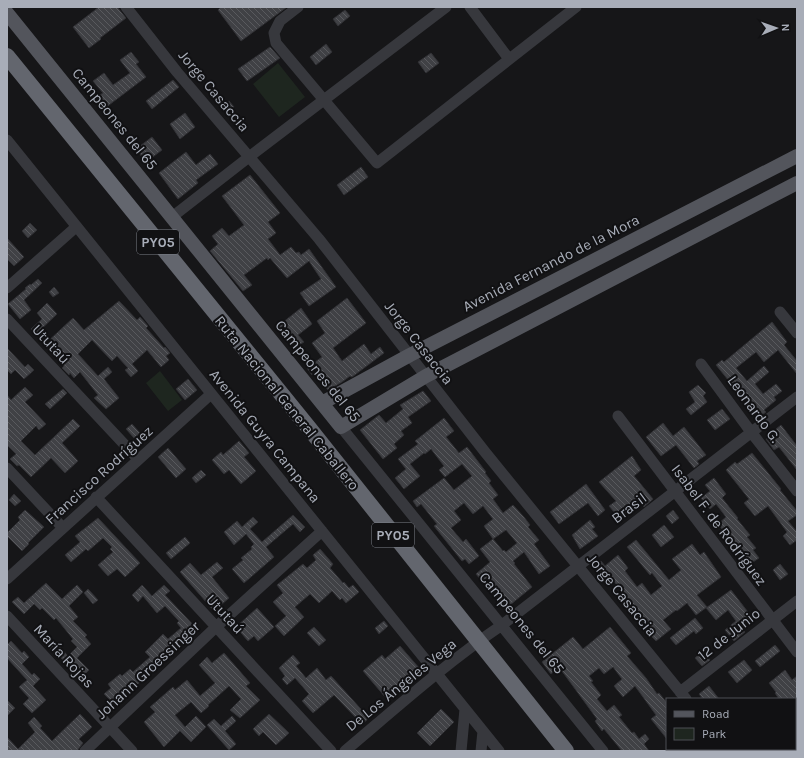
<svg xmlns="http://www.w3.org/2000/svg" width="804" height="758" viewBox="0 0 804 758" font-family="Karla,sans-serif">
	<defs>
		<pattern id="building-back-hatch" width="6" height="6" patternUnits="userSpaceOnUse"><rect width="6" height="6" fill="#404145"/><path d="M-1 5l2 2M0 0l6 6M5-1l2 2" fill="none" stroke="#595a5e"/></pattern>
	</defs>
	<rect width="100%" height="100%" fill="#161618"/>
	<!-- park -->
	<path fill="#1e261f" d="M278,63L305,97L279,117L253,84Z
		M160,371L182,400L168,411L146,383Z"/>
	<!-- building -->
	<path fill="url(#building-back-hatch)" stroke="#303034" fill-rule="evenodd" d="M99,7H117L126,18L100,38L101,39L89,48L73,27Z
		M221,7H287L241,41L218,10Z
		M345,10L350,16L338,26L333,19Z
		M326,44L332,52L316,65L310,57Z
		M270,47L280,58L247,81L238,69Z
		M131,52L139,62L136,64L146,77L105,108L97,97L103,93L93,81L104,73L113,85L130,73L120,60Z
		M431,53L439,63L426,73L418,62Z
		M173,80L179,87L152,109L146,101Z
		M229,101L234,107L227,112L222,106Z
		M185,113L195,127L180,139L170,124Z
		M152,137L162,150L146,162L136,149Z
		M186,152L196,165L210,154L218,164L196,180L198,183L178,199L159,173Z
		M361,167L368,177L344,195L337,185Z
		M250,175L280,213L268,222L276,233L268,239L280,255L291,247L296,253L299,252L301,255L309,249L336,287L309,306L300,293L321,279L309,261L287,278L270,258L268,260L267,258L244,275L252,285L243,291L210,251L218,244L212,236L222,228L229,236L244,225L222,196Z
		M30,223L37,230L28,238L22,231Z
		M7,238L24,257L14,266L7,259Z
		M38,279L42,283L24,300L31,310L20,319L8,304L26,289L25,288L30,284L31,285Z
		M54,287L59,293L53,297L49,292Z
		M347,298L366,323L333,348L342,361L364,344L371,354L380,347L384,353L352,377L350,376L342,382L328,390L314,373L312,375L307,368L322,357L312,343L325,333L317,321Z
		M119,301L137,320L140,317L148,326L146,328L164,348L165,347L170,353L166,356L169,360L161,367L147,350L132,364L138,371L131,377L125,370L128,368L117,356L112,361L92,340L78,354L98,376L108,367L112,372L104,379L119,398L106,409L94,398L98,395L80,372L74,378L70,373L69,375L62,368L64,366L44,345L73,318L84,330Z
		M47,303L57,314L36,334L31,329L42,319L37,313Z
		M301,308L312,324L298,335L304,342L294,348L277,327Z
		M772,322L787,342L784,345L797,361V374L778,350L764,362L756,352L736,368L747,381L764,366L769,372L755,384L763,394L776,384L782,391L774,397L776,400L764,410L766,412L758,418L753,412L758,409L746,395L742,397L716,365L722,360L724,362Z
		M7,348L25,367L28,364L34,370L24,379L15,370L11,374L7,370Z
		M188,379L197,390L185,400L176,389Z
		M698,385L706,393L703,396L707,402L691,415L686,409L695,402L689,392Z
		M25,387L33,395L25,402L46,424L39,430L36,426L21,441L35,455L73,419L80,426L62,443L78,461L65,473L51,458L31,477L19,465L17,466L10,459L16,454L7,445V395L11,400Z
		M63,389L67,393L50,409L45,404Z
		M423,391L431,401L408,417L412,423L401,431L404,435L394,444L397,448L383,459L360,430L379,415L386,423L403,409L400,405Z
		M722,409L730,419L715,430L707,420Z
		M444,418L454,431L446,437L459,453L467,447L486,472L485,473L491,481L489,483L498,495L493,499L503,513L513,505L524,517L530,525L528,527L539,540L534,544L550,566L539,574L524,552L513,561L515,563L514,564L532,587L510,605H502L476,574L490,562L480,549L493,539L484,526L493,519L483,506L473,514L464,503L454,511L461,520L451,528L463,542L466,539L479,556L469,564L465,559L462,561L434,526L437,524L421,504L417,507L413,501L444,478L454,490L472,476L462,464L445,477L439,470L444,466L431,449L425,454L424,453L410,464L420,476L404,489L395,478L406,469L398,459L418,444L415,441ZM506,530L517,543L506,552L504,550L503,551L493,539Z
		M663,423L673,436L684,427L706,455L697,461L699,464L694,468L676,445L661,456L646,437Z
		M132,424L140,433L134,438L126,429Z
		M781,425L797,446V470L779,447L774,450L766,439L771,435L770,434Z
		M239,441L249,453L244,457L256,471L241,484L229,470L224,474L212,460L221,452L223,455Z
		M168,448L186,469L176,478L158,457Z
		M752,453L781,489L780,490L797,511V515L788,521L797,532V540L790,545L783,536L787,532L768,506L755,516L744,503L749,499L726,470L735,462L737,464Z
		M632,456L641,470L634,476L653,499L644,507L640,502L620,519L609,506L616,501L599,482Z
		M201,470L206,475L196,483L192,478Z
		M714,478L726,494L722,498L738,518L737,519L750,535L747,537L756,548L753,550L759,558L750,564L729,540L730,539L718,524L726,517L716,504L710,509L701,498L710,491L705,485Z
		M586,484L605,510L598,516L588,503L559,524L550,512Z
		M14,494L21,501L15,506L9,500Z
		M25,510L44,527L28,543L29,544L22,551L7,536V533L20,520L18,517Z
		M673,510L679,518L672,524L666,516Z
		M293,515L305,527L300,532L293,524L266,547L274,557L244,583L232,569L243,560L241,558L252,549L251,547L254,544L246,534L234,545L224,532L237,521L242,527L253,517L258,522L250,529L262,542Z
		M98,518L140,563L125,577L117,569L108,576L98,565L113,552L110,549L112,547L103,538L88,551L86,549L71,562L65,555L80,542L75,536Z
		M590,520L595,527L592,529L598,536L580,549L572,535Z
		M664,525L674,537L661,547L652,535Z
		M185,537L190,543L171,559L166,553Z
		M636,540L669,580L681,570L672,559L692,544L700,555L704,552L721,577L697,595L707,607L696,615L687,603L677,611L676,610L663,620L671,629L656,641L648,633L651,630L613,580L608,583L594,566L601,561L605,566L618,555L628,568L625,571L637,587L642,583L651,595L662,586L652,573L650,575L627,547Z
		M320,549L333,564L330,568L343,583L344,582L349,588L353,585L359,592L346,603L342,598L340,600L332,591L319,603L310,594L295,607L304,617L284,636L275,626L286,616L273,602L283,593L277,585L303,564L307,568L316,560L313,555Z
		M217,562L223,568L212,577L229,598L214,611L180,572L190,563L201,575Z
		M780,564L788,574L780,580L773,570Z
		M46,583L62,599L77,585L83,592L69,606L78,617L73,621L87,635L85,637L91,644L77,658L89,670L81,678L59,656L57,657L49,648L55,642L68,656L77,647L71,641L73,639L56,618L54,620L42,608L40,610L34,604L24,614L12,602L18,597L24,603Z
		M142,585L152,596L164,585L170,591L165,595L198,630L179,645V644L165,657L166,659L121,699L122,700L116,706L104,694L111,688L108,684L120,674L122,676L130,669L133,672L150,657L145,652L163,634L168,639L181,628L177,623L179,621L165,606L157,613L143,596L138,602L132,595Z
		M88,589L98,600L93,604L84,593Z
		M731,590L754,620L742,629L745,632L734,641L725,630L736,621L728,610L716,620L706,608Z
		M257,608L274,627L258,641L254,636L248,641L236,627Z
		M695,618L703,628L696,634L694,631L676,645L670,638Z
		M384,621L388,626L379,634L375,628Z
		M314,627L326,640L319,646L307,633Z
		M610,627L631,653L627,656L646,678L657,694L659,693L667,703V739L651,719L656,715L635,686L623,697L614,686L622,679L613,667L604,674L599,668L589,676L593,681L591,682L601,695L597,699L607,711L614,705L622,715L619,717L632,733L634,732L639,739L645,734L649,739L644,744L649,751H622L604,729L602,731L595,721L597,719L559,667L551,674L542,662L573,637L583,649Z
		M11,641L22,653L24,651L29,657L22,664L32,675L34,673L40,679L33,686L46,700L32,713L23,704L29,698L19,687L27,680L7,658V645Z
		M775,645L780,651L760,667L755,661Z
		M400,646L420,669L386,698L363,671L382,655L385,659Z
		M703,651L710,660L702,666L695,658Z
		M224,653L250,683L246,686L260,700L240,718L230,710L241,699L229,686L208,705L209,706L201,713L191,702L175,715L185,727L196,716L206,727L191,742L180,731L164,747L144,722L155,712L150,707L173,687L175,690L187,680L200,696L215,683L199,665L207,657L212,663Z
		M293,655L300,663L296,666L306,678L317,668L326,680L331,676L369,718L362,724L334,695L313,713L302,701L309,694L295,678L287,685L282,679L285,676L279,668Z
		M744,660L752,670L737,683L728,672Z
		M785,670L792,680L797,676V699H779L775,693L776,692L769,683Z
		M709,686L719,699H703L699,694Z
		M7,700L15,708L7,716Z
		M441,709L454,722L430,746L417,733Z
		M80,714L92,727L79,739L83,743L77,751H7V737L18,749L35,732L28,723L34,717L42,726L40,728L52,741Z
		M269,714L289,733L276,745L263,732L259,736L253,729Z
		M232,716L236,721L225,731L236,744L229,750L207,725L214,719L221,726Z"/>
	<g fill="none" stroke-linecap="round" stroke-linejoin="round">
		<!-- minor -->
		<path stroke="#37383d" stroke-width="11" d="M126,7L177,72L319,239L485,452L686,699
			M298,7L280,21L274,33L276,43L377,163L576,7
			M470,7L509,59
			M7,140L499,751
			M172,217L249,157L446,7
			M7,288L76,227
			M780,312L797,333
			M7,319L138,459
			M701,364L751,432L797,491
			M618,416L797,652
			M341,427L603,751
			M7,468L63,528
			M96,497L331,751
			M7,579L211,394
			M7,616L132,751
			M680,692L797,601
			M727,749L729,751
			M85,751L216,627L322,531
			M345,751C396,708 446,663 502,625L797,397
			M461,751L465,709
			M481,751L483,731"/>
		<!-- major -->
		<path stroke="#53555c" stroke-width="14" d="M7,13L341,427L426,376L797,183
			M322,403L410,355L797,156"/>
		<!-- highway -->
		<path stroke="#63666e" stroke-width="16" d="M7,56L309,428L566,751"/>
	</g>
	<g text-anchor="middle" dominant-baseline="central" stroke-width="4" stroke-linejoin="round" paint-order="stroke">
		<!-- shield labels -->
		<g fill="#111113" stroke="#7b7e86" stroke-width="1">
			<rect x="137" y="230" width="42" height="24" rx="3"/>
			<rect x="372" y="523" width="42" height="24" rx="3"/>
		</g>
		<g font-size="14" font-weight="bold" fill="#a8adb8">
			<text x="158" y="242">PY05</text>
			<text x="393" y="535">PY05</text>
		</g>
		<!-- street labels -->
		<g font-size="15" fill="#a8adb8" stroke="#111113">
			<text transform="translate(214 91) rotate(50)">Jorge Casaccia</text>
			<text transform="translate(115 119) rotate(51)">Campeones del 65</text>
			<text transform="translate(551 263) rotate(-27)">Avenida Fernando de la Mora</text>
			<text transform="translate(419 343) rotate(52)">Jorge Casaccia</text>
			<text transform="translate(51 344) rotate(47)">Ututaú</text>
			<text transform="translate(318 371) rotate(51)">Campeones del 65</text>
			<text transform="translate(287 403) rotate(51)">Ruta Nacional General Caballero</text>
			<text transform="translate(754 409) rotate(54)">Leonardo G.</text>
			<text transform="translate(265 436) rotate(51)">Avenida Guyra Campana</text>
			<text transform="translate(99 475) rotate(-42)">Francisco Rodríguez</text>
			<text transform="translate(629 508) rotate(-37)">Brasil</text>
			<text transform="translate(719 525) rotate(53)">Isabel F. de Rodríguez</text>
			<text transform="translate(622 595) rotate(51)">Jorge Casaccia</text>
			<text transform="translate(225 614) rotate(47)">Ututaú</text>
			<text transform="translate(522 623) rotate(51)">Campeones del 65</text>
			<text transform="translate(729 634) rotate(-38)">12 de Junio</text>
			<text transform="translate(64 656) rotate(47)">María Rojas</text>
			<text transform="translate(148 670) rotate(-43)">Johann Groessinger</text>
			<text transform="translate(401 685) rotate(-39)">De Los Ángeles Vega</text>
		</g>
	</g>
	<!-- border -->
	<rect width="804" height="758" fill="none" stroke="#a8adb8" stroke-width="16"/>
	<!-- legend -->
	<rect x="666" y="698" width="130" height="52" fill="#111113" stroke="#4d4f55"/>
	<rect x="674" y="711" width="20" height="6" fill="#53555c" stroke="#4d4f55"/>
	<text x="702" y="718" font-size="12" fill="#a8adb8">Road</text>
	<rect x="674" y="728" width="20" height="12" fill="#1e261f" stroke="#4d4f55"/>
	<text x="702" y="738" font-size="12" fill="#a8adb8">Park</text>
	<!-- north arrow -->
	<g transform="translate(776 28) rotate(88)" stroke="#111113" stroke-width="3" paint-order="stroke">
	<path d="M0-3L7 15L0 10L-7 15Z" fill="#a8adb8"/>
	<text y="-6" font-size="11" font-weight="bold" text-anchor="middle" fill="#a8adb8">N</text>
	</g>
</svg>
